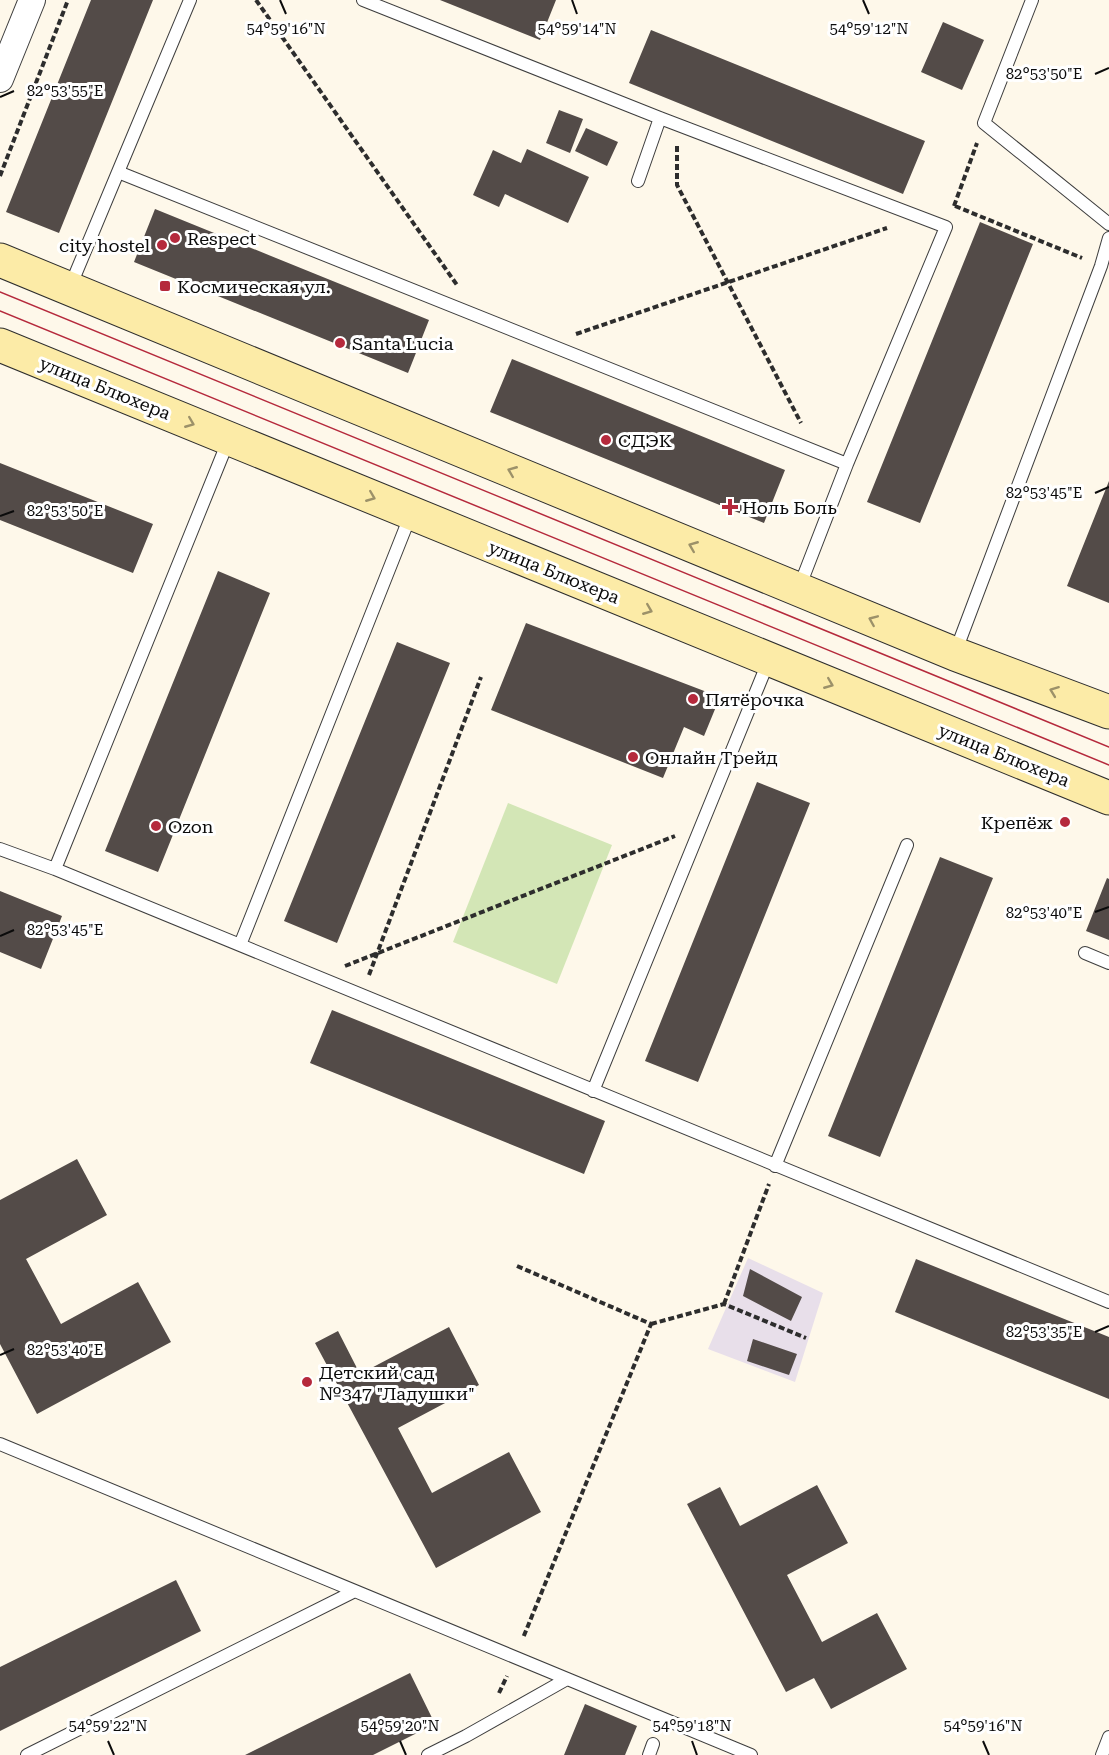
<svg xmlns="http://www.w3.org/2000/svg" width="1109" height="1755" viewBox="0 0 1109 1755" font-family="'Roboto Serif',serif">
	<rect width="100%" height="100%" fill="#fef8ea"/>
	<!-- industrial -->
	<path fill="#e8dfea" d="M748,1258L823,1293L795,1382L708,1349Z"/>
	<!-- green -->
	<path fill="#d3e6b6" d="M508,803L612,845L557,984L453,942Z"/>
	<!-- building -->
	<path fill="#534b48" d="M91,0H153L59,233L6,212Z
		M440,0H556L540,40Z
		M943,22L984,40L962,90L921,72Z
		M651,30L925,141L903,194L629,83Z
		M559,110L583,119L570,153L546,143Z
		M586,128L618,142L607,166L575,151Z
		M527,149L589,177L568,223L505,194L499,207L473,195L493,150L521,163Z
		M155,209L429,320L408,373L134,262Z
		M980,222L1033,244L920,523L867,502Z
		M512,359L785,470L764,523L490,412Z
		M0,463L153,524L133,573L0,520Z
		M1109,481V603L1067,586Z
		M218,571L270,593L158,872L105,851Z
		M526,623L720,697L704,736L684,727L663,778L491,710Z
		M397,642L450,663L337,943L284,921Z
		M757,782L810,803L698,1082L645,1061Z
		M940,857L993,878L880,1157L828,1136Z
		M1107,878L1109,879V940L1086,931Z
		M0,891L62,916L41,969L0,952Z
		M332,1010L605,1121L584,1174L310,1063Z
		M77,1159L107,1215L26,1259L61,1324L138,1282L171,1342L37,1414L0,1344V1200Z
		M916,1259L1109,1337V1399L895,1312Z
		M750,1269L802,1297L791,1321L743,1296Z
		M449,1327L479,1385L398,1428L432,1493L509,1452L541,1512L436,1568L315,1343L338,1331L360,1374Z
		M753,1339L797,1354L789,1375L747,1361Z
		M817,1485L848,1543L787,1575L822,1642L877,1613L907,1669L831,1709L814,1678L786,1692L687,1504L720,1487L740,1526Z
		M176,1580L201,1631L0,1731V1667Z
		M410,1673L435,1724L373,1755H245Z
		M585,1704L637,1726L625,1755H564Z"/>
	<g fill="none" stroke-linecap="round" stroke-linejoin="round">
		<!-- lane casing -->
		<g stroke="#3e3e3e" stroke-width="14">
			<path id="lane" d="M363,0L660,118L946,227L847,464
				M1032,0L984,123L1109,224
				M118,172L190,0
				M638,181L660,118
				M70,287L118,172L847,464L799,588
				M955,653L1101,266L1109,238
				M0,849L55,869L1109,1302
				M55,869L229,439
				M240,945L411,514
				M1085,953L1109,963
				M593,1091L769,660
				M775,1166L907,845
				M0,1444L751,1755
				M27,1755L355,1591
				M428,1755L466,1736L567,1679
				M649,1755L653,1744
				M1102,1755L1109,1737"/>
		</g>
		<!-- street casing -->
		<g stroke="#3e3e3e" stroke-width="28">
			<path id="street" d="M0,79L32,0"/>
		</g>
		<!-- secondary casing -->
		<g stroke="#2d2d2d" stroke-width="35">
			<path id="secondary" d="M0,260L955,654L1109,712
				M0,345L1109,798"/>
		</g>
		<!-- path -->
		<path stroke="#2d2d2d" stroke-width="4" stroke-dasharray="6 3" stroke-linecap="butt" d="M256,0L457,285
			M677,146V185L801,423
			M0,176L68,0
			M954,206L977,143
			M955,206L1082,258
			M576,334L887,228
			M345,966L675,836
			M369,975L481,677
			M517,1266L651,1324L523,1638
			M724,1304L769,1184
			M651,1324L724,1304L806,1338
			M499,1693L507,1676"/>
		<!-- lane -->
		<use href="#lane" stroke="#fff" stroke-width="12"/>
		<!-- street -->
		<use href="#street" stroke="#fff" stroke-width="26"/>
		<!-- secondary -->
		<use href="#secondary" stroke="#fceba7" stroke-width="33"/>
		<!-- tram -->
		<path stroke="#b5293c" stroke-width="1.5" d="M0,292L1109,747
			M0,311L1109,765"/>
	</g>
	<!-- one-way arrows -->
	<defs><path id="oneway-chevron" d="M-2-3.5L2.5 0L-2 3.5" fill="none" stroke-width="1.6" stroke-linecap="round" stroke-linejoin="round" transform="scale(1.5)"/></defs>
	<g stroke="#9c9169">
		<use href="#oneway-chevron" transform="translate(190 423) rotate(22)"/>
		<use href="#oneway-chevron" transform="translate(512 471) rotate(-158)"/>
		<use href="#oneway-chevron" transform="translate(371 497) rotate(22)"/>
		<use href="#oneway-chevron" transform="translate(693 546) rotate(-158)"/>
		<use href="#oneway-chevron" transform="translate(648 610) rotate(22)"/>
		<use href="#oneway-chevron" transform="translate(873 620) rotate(-157)"/>
		<use href="#oneway-chevron" transform="translate(829 684) rotate(22)"/>
		<use href="#oneway-chevron" transform="translate(1054 691) rotate(-159)"/>
	</g>
	<!-- ticks -->
	<path fill="none" stroke="#0b0b0b" stroke-width="2" d="M280,0L286,14M572,0L577,14M863,0L869,14M1095,74L1109,68M0,97L14,91M1095,493L1109,487M0,516L14,511M1095,912L1109,907M0,936L14,930M1095,1332L1109,1326M0,1355L14,1349M108,1741L114,1755M400,1741L406,1755M692,1741L697,1755M983,1741L989,1755"/>
	<!-- markers -->
	<g fill="#b5293c" stroke="#fff" stroke-width="2">
		<circle cx="175" cy="238" r="6"/>
		<circle cx="162" cy="245" r="6"/>
		<rect x="159" y="280" width="12" height="12" rx="3"/>
		<circle cx="340" cy="343" r="6"/>
		<circle cx="606" cy="440" r="6"/>
		<path d="M727 498h6v6h6v6h-6v6h-6v-6h-6v-6h6z"/>
		<circle cx="693" cy="699" r="6"/>
		<circle cx="633" cy="757" r="6"/>
		<circle cx="1065" cy="822" r="6"/>
		<circle cx="156" cy="826" r="6"/>
		<circle cx="307" cy="1382" r="6"/>
	</g>
	<g text-anchor="middle" dominant-baseline="central" stroke-width="6" stroke-linejoin="round" paint-order="stroke">
		<!-- poi labels -->
		<g font-size="18" fill="#0b0b0b" stroke="#fff" text-anchor="start">
			<text x="187" y="238">Respect</text>
			<text x="150" y="245" text-anchor="end">city hostel</text>
			<text x="177" y="286">Космическая ул.</text>
			<text x="352" y="343">Santa Lucia</text>
			<text x="618" y="440">СДЭК</text>
			<text x="742" y="507">Ноль Боль</text>
			<text x="705" y="699">Пятёрочка</text>
			<text x="645" y="757">Онлайн Трейд</text>
			<text x="1053" y="822" text-anchor="end">Крепёж</text>
			<text x="168" y="826">Ozon</text>
			<text x="319" y="1372">Детский сад<tspan x="319" dy="21">№347 "Ладушки"</tspan></text>
		</g>
		<!-- street labels -->
		<g font-size="18" fill="#0b0b0b" stroke="#fff">
			<text transform="translate(105 388) rotate(22)">улица Блюхера</text>
			<text transform="translate(554 572) rotate(22)">улица Блюхера</text>
			<text transform="translate(1004 755) rotate(22)">улица Блюхера</text>
		</g>
	</g>
	<g font-size="15" text-anchor="middle" fill="#0b0b0b" stroke="#fff" stroke-width="6" stroke-linejoin="round" paint-order="stroke">
		<text x="286" y="34">54°59'16"N</text>
		<text x="577" y="34">54°59'14"N</text>
		<text x="869" y="34">54°59'12"N</text>
		<text x="1044" y="79">82°53'50"E</text>
		<text x="65" y="96">82°53'55"E</text>
		<text x="1044" y="498">82°53'45"E</text>
		<text x="65" y="516">82°53'50"E</text>
		<text x="1044" y="918">82°53'40"E</text>
		<text x="65" y="935">82°53'45"E</text>
		<text x="1044" y="1337">82°53'35"E</text>
		<text x="65" y="1355">82°53'40"E</text>
		<text x="108" y="1731">54°59'22"N</text>
		<text x="400" y="1731">54°59'20"N</text>
		<text x="692" y="1731">54°59'18"N</text>
		<text x="983" y="1731">54°59'16"N</text>
	</g>
</svg>
